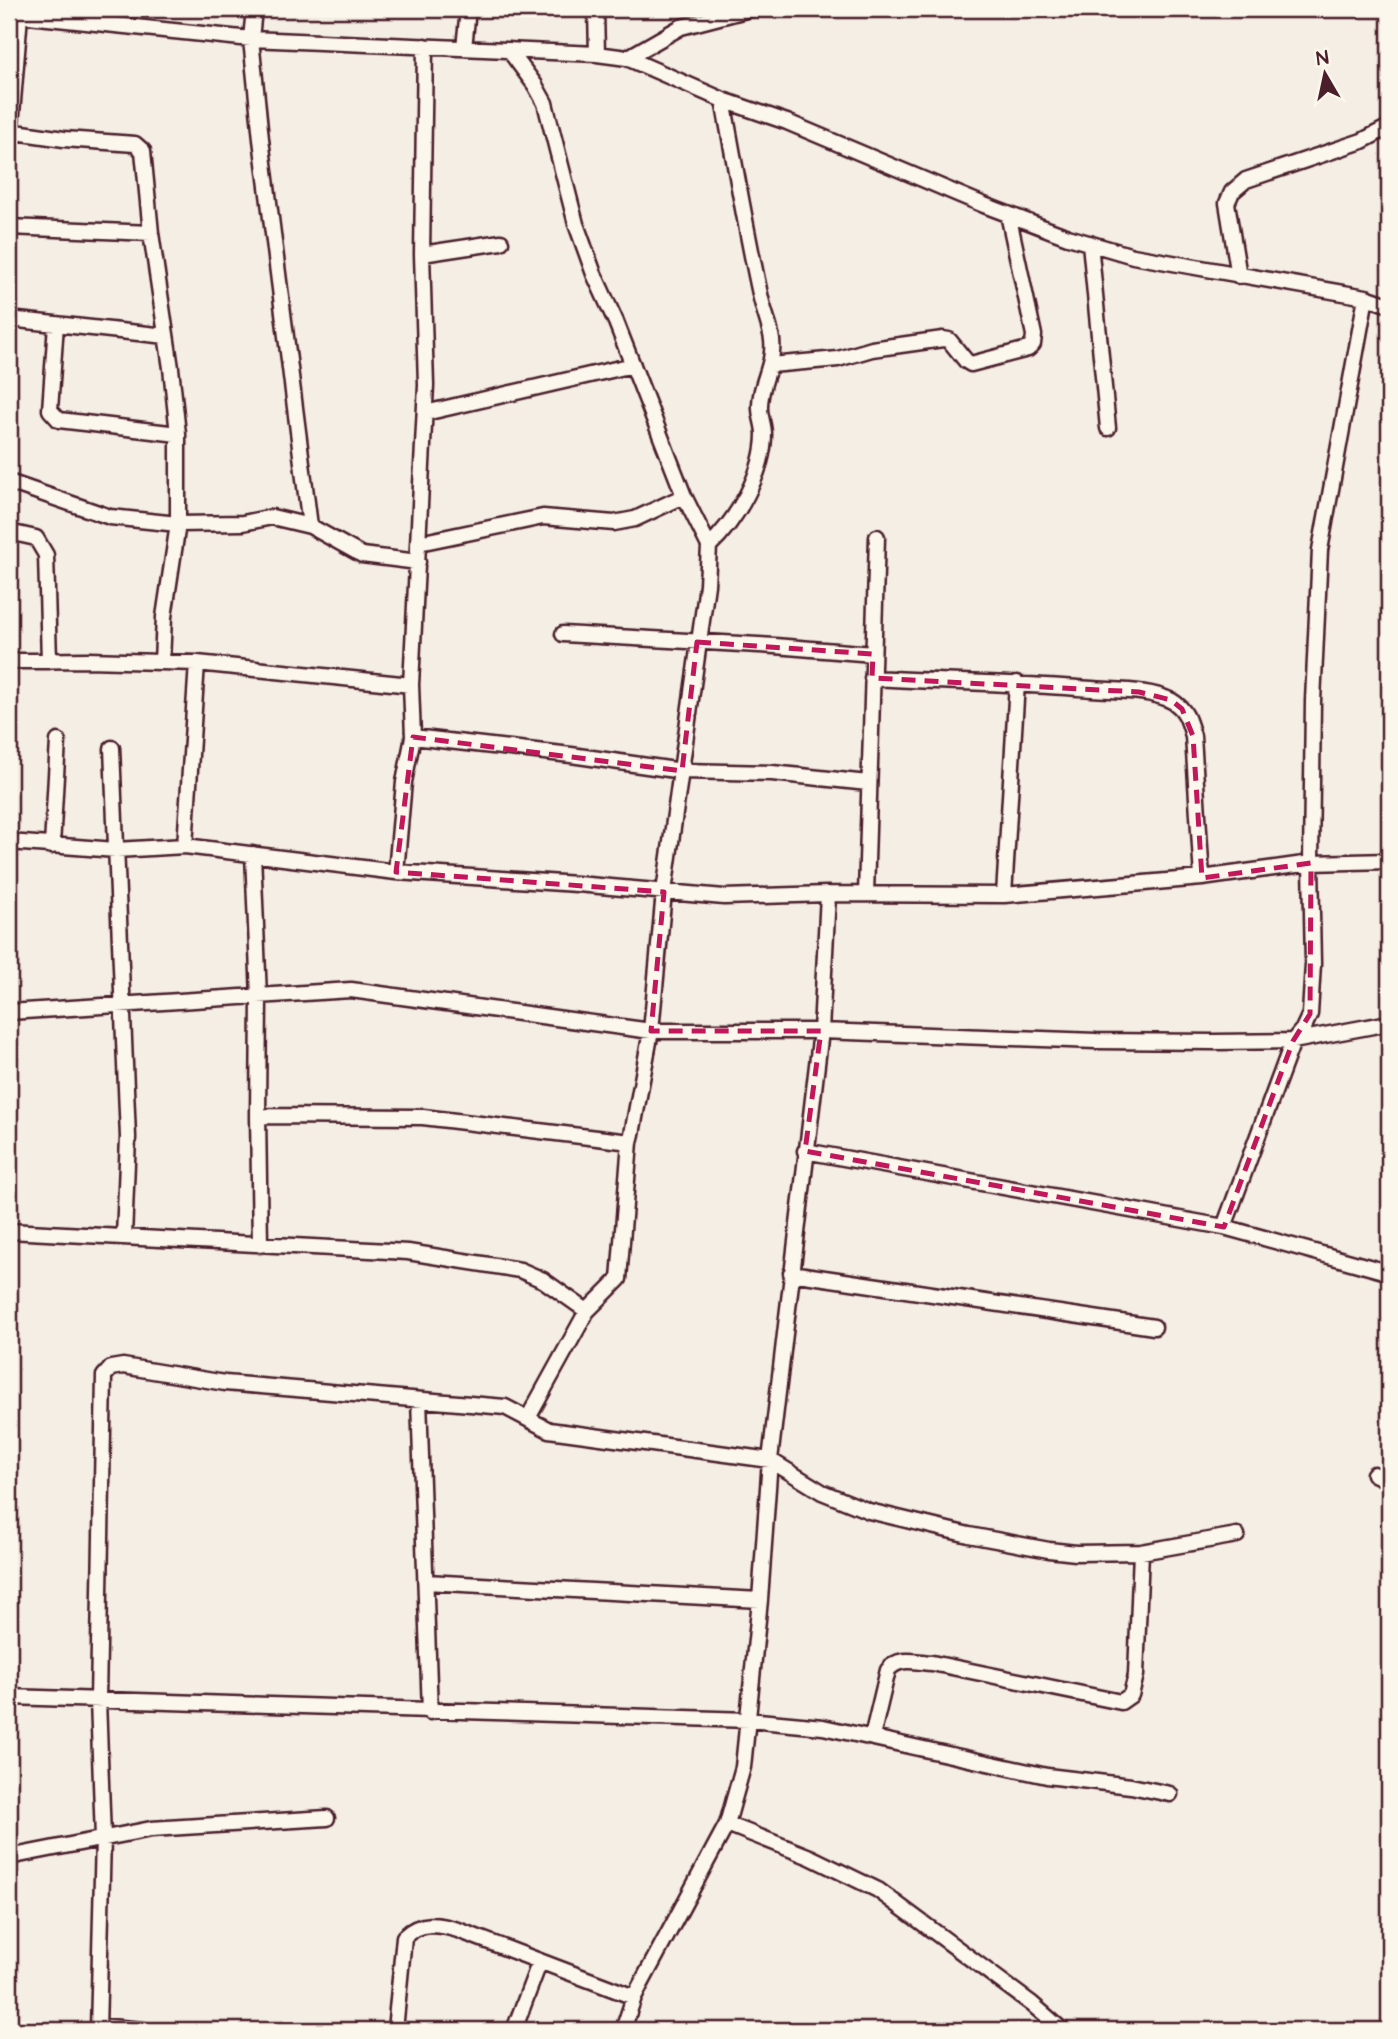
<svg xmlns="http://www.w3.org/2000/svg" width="1398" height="2039" viewBox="0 0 1398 2039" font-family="'Architects Daughter',sans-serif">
	<rect width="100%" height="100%" fill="#f4eee4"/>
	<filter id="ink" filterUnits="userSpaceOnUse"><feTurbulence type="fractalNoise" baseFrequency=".0143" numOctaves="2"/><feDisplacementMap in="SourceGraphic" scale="14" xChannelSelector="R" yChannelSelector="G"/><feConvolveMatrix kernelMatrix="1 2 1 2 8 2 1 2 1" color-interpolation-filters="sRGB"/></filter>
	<g filter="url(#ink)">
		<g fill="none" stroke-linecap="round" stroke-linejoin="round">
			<!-- street casing -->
			<g stroke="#4a1f2b" stroke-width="19">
				<path id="street" d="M254,9L251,39L261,139L310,526
					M596,9L597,54
					M9,14L251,39L597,54L627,58L723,100L787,122L984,205L1068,237L1133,256L1366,297L1389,305
					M464,48L468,9
					M627,58L681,27L750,9
					M9,131L64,139L135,144L143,151L151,233L171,368L178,434V524L164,617L162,662
					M9,151L20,15
					M9,227L151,233
					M1090,243L1108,428
					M422,254L501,242
					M1239,276L1227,203L1232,192L1246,180L1362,141L1389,127
					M9,319L166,336
					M56,324L50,410L59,420L178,434
					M771,365L838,359L872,349L943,339L949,340L966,361L971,364L1028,349L1033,344L1034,335L1008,214
					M425,413L633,365
					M9,482L110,517L178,524L243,523L272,517L310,526L362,555L418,562
					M9,532L36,538L46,555L49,661
					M419,543L543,517L614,523L635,519L684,496
					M709,546C736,521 764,473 764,434C764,425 760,417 760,408C759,384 775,365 772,340C770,325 763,310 760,294C746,230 735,165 723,100
					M563,634L775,646L873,654
					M9,661L88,660L197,663L411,685
					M872,678C945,682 1019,683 1092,689C1117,691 1149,689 1172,701C1186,709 1189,722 1193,736L1202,878
					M413,737L571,755L682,771L772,773L868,783
					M112,748L128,1137L124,1237
					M9,842L116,850L185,846L396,872L577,884L724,897L828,894L1004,895L1202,878L1311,863L1389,861
					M52,846L58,741
					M185,846L197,663
					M253,854L259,997L258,1116L260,1245
					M396,872L404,782L413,737L411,685L426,385L422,254L425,46
					M866,894L877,537
					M1004,895L1017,683
					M9,1012L351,990L651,1031H821L1096,1041L1214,1042L1293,1041L1389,1023
					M258,1116L423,1117L630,1142L632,1134L651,1031L664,892L707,585L709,546L684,496L616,322L594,274L576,224L545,103L535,85L509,50
					M805,1151L1224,1227L1387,1272
					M1224,1227L1293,1041L1303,1029L1310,1014L1313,964L1311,863L1313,701L1320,550L1366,297
					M9,1231L408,1252L520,1270L543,1280L587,1311L528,1418
					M791,1273L1154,1327
					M587,1311L619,1279L630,1142
					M419,1400L430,1712
					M1374,1474L1389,1481
					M426,1582L760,1600
					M9,1697L749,1720L823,1727L1047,1776L1131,1786L1170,1794
					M872,1737L888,1670C899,1656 915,1662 932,1663L1121,1702L1131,1695L1136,1675L1141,1552
					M727,1824L810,1857L878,1890L1032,2004L1062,2030
					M9,1857L151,1829L327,1818
					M98,2026L144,2030
					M98,2030L103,1838L98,1700L104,1376L111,1368L123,1366L225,1383L505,1407L549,1430L770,1460L822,1492L869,1511L969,1535L1049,1550L1076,1553L1141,1552L1237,1535
					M395,2030L404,1937C420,1921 439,1924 458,1930L634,1997
					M514,2030L540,1961
					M623,2030L634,1997L727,1824L743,1767L760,1600L770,1460L821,1031L828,894"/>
			</g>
			<!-- street -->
			<use href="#street" stroke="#fbf7ec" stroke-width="14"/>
		</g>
	</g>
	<!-- marked area -->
	<path fill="none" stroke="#c2185b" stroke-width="5" stroke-dasharray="14 9" stroke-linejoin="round" d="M697,642L873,654L872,678L1139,692L1171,700L1182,709L1193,736L1202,878L1311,863L1310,1014L1293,1041L1224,1227L805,1151L821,1031H651L664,892L396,872L413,737L682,771Z"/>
	<!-- margin -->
	<rect width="1398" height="2039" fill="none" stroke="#fbf7ec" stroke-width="35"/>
	<rect x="18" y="18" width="1363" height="2004" fill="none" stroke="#4a1f2b" stroke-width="2.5" filter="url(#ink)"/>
	<!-- north arrow -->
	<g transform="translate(1325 74) rotate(351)" stroke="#fbf7ec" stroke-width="5" paint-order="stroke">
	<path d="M0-5L12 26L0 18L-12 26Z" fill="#4a1f2b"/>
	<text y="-10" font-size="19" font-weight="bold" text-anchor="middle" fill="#4a1f2b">N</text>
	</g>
</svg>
